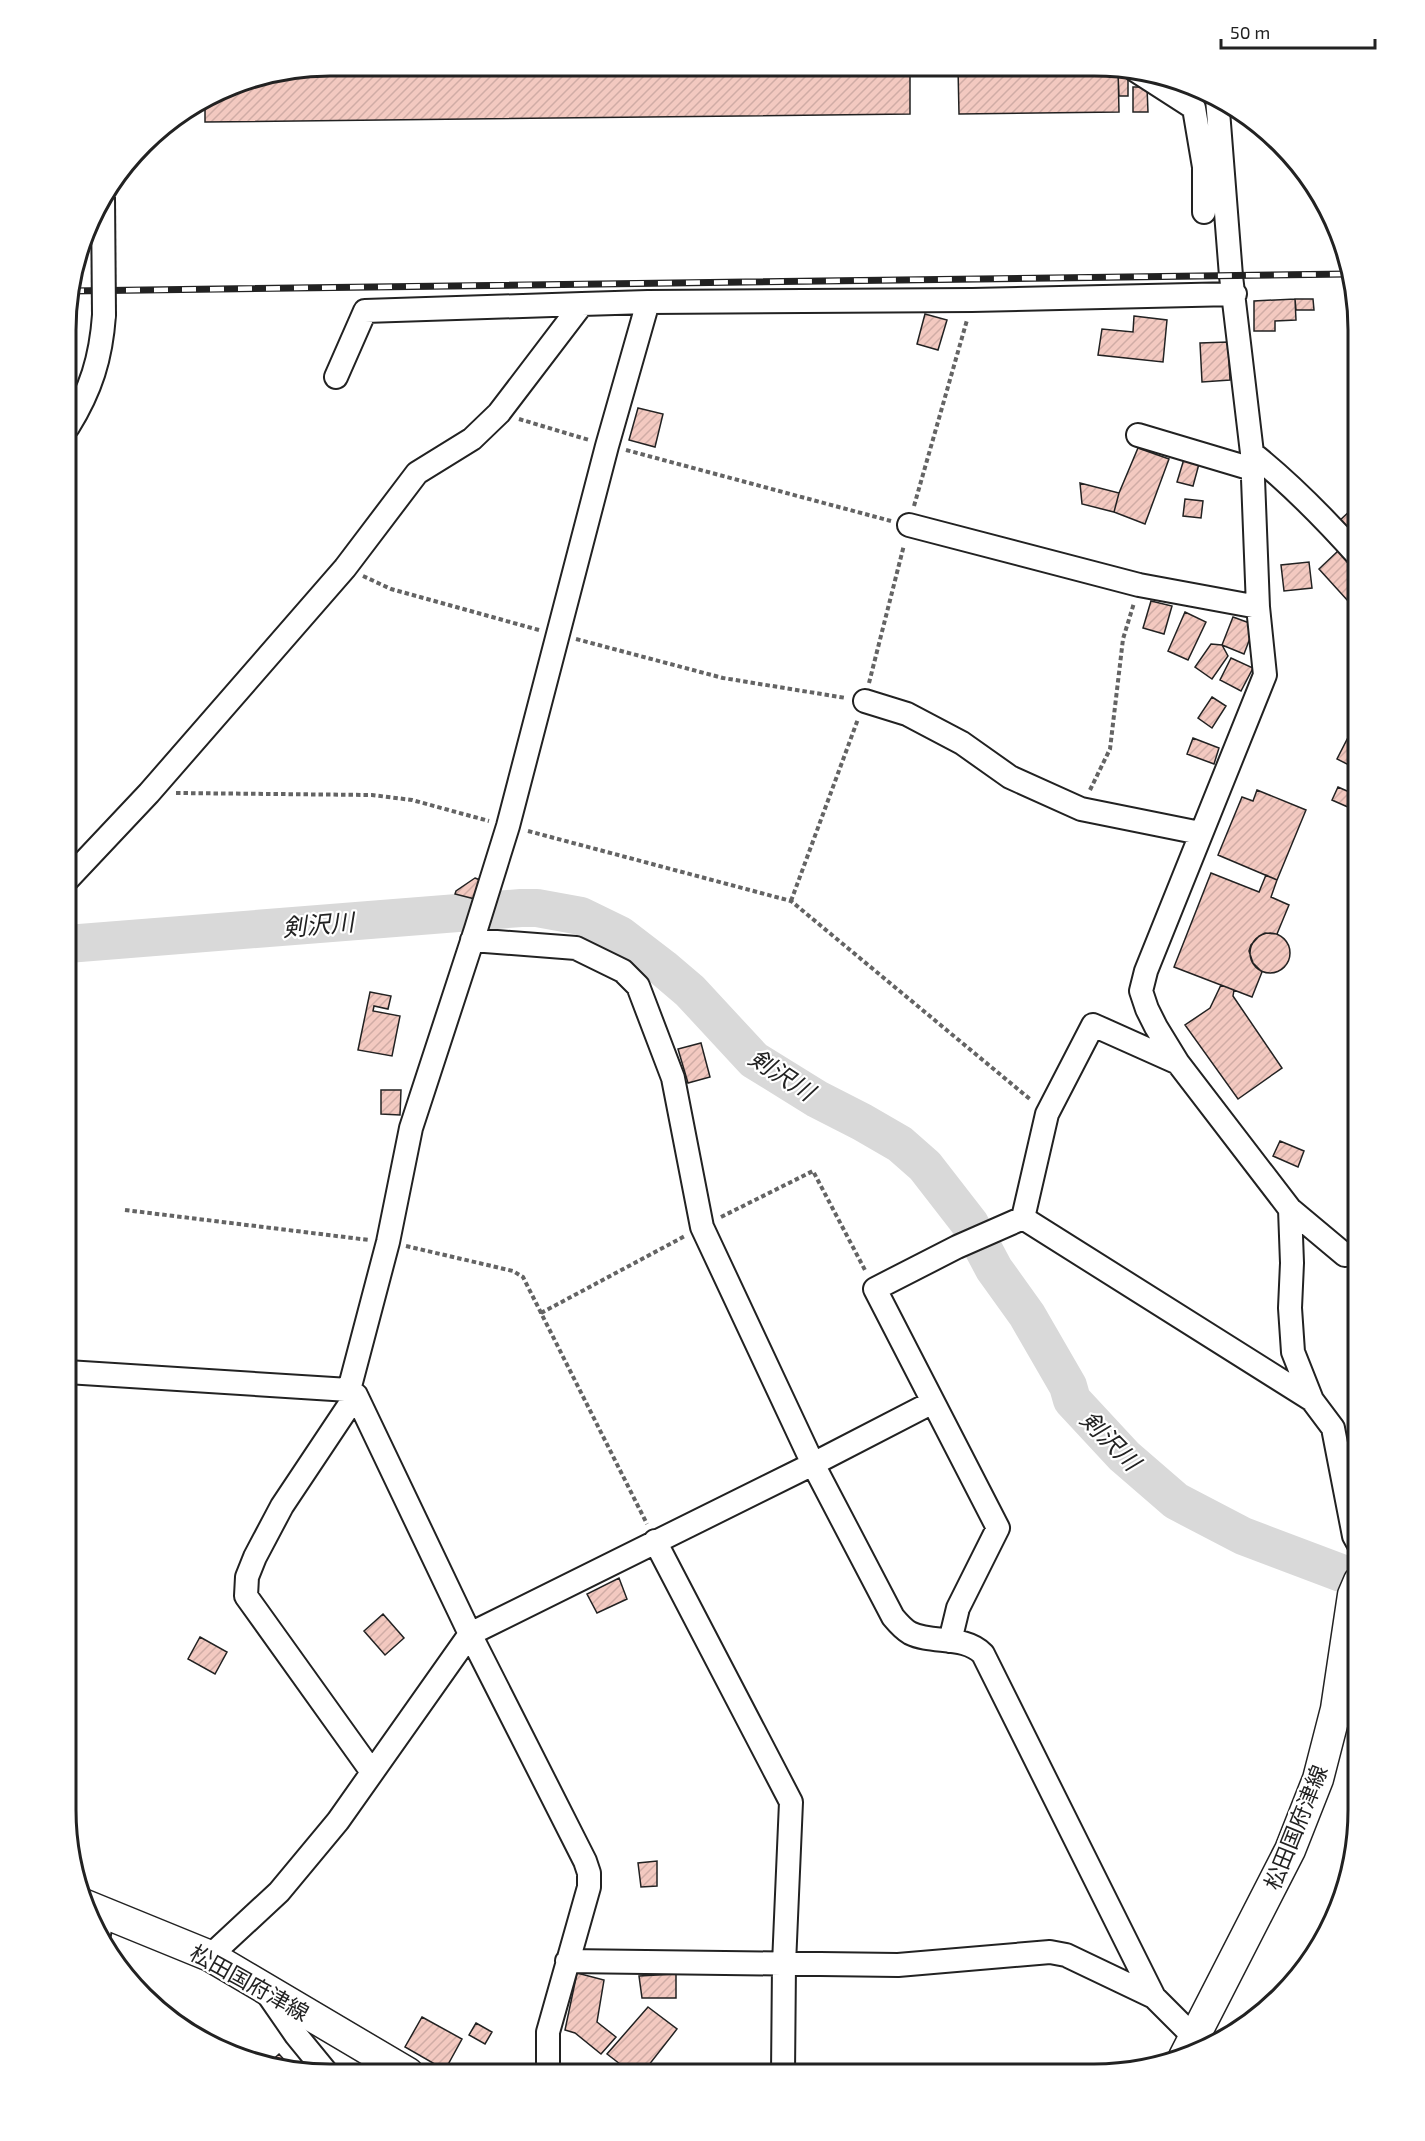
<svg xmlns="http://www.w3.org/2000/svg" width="1425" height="2141" viewBox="0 0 1425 2141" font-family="'Exo 2','Noto Sans JP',sans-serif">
	<defs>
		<pattern id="building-hatch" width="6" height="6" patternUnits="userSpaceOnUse" patternTransform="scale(1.5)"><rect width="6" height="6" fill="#f3c9c0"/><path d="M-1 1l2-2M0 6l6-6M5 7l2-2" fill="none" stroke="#d0aca5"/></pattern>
	</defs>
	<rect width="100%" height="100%" fill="#fff"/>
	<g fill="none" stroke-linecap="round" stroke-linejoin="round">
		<!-- river -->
		<path stroke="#d9d9d9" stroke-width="38" d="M67,944L521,908H537L581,916L620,935L663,968L690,991L754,1060L817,1099L862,1122L900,1144L925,1166L970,1224L994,1269L1027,1315L1068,1386L1072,1400L1124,1456L1176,1501L1243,1536L1341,1573"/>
	</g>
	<!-- building -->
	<path fill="url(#building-hatch)" stroke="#222" stroke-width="1.5" d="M331,66L910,68V114L205,122V104L245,80Z
		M958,68H1118L1119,112L959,114Z
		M1118,74H1128V96H1119Z
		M1133,87H1147L1148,112H1133Z
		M1295,299L1296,320L1275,321V331H1254V301Z
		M1295,299H1313L1314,310H1296Z
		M925,314L947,320L938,350L917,344Z
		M1134,316L1167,320L1163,362L1098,355L1102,329L1133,332Z
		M1228,342L1230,380L1202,382L1200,343Z
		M638,408L663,414L655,447L629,440Z
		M1138,448L1169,459L1145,524L1114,512L1119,493Z
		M1184,459L1199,464L1193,486L1177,482Z
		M1080,483L1119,493L1114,512L1082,504Z
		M1185,499L1203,501L1201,518L1183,516Z
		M1352,509L1359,516V528L1351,536L1338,522Z
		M1339,550L1359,572V591L1348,601L1319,569Z
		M1309,562L1312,588L1284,591L1281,565Z
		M1151,601L1172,606L1164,634L1143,628Z
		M1185,612L1206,622L1188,660L1168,651Z
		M1233,617L1255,625L1244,654L1222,645Z
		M1211,644L1222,645L1228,656L1212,679L1195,667Z
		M1231,658L1253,668L1241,691L1220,680Z
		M1212,697L1226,706L1212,728L1198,718Z
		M1359,716V738L1352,751L1355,752L1349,765L1337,759Z
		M1193,738L1219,748L1214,764L1187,754Z
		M1338,787L1356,795L1350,808L1332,800Z
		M1257,790L1306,810L1277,880L1218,855L1242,797L1253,801Z
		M1211,873L1259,892L1266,875L1277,880L1271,897L1289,905L1277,934L1265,933L1259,936L1251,945L1249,951L1253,963L1262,972L1252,997L1174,967Z
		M475,878L480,880L475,899L455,894L456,891Z
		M1250 953a20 20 0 1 1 40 0a20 20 0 1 1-40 0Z
		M1221,985L1234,990L1233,996L1282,1068L1238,1099L1185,1025L1210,1008Z
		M370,992L391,996L388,1009L374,1006L373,1011L400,1016L392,1056L358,1050Z
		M701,1043L710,1077L688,1083L678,1049Z
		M381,1090H401L400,1115L381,1114Z
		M1280,1141L1304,1151L1298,1167L1273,1156Z
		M619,1578L627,1599L597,1613L587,1594Z
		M383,1614L404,1638L385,1655L364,1631Z
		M200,1637L227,1652L215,1674L188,1659Z
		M657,1861V1886L641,1887L638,1863Z
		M577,1973L604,1980L597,2022L616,2037L601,2054L575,2033L565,2030Z
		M676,1974V1998H642L639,1976Z
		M648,2007L677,2029L648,2066L655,2071L653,2074H633L607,2054Z
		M422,2017L462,2039L445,2070L405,2047Z
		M476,2023L492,2032L485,2044L469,2035Z
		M279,2054L288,2064L283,2069L267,2065Z
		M506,2064L526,2073H502Z"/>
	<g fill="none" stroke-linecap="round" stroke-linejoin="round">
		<!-- minor casing -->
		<g stroke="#222" stroke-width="26">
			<path id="minor" d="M1135,70L1194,108L1204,167V212
				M1217,98L1231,276L1252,453L1258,607L1265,675L1146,971L1141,991L1147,1009L1156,1027L1178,1063L1290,1209L1292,1263L1290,1308L1293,1352L1312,1400L1333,1428L1354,1536L1359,1545
				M336,377L365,311L582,304
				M68,427C91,390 101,358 104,315
				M1138,435L1252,469
				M1252,453C1291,484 1326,520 1359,557
				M909,525L1139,585L1258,607
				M865,701L907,714L962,743L1010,777L1081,809L1200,833
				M67,880L149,793L345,568L417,473L472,439L499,413L582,304L648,302L972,300L1235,294
				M472,940L576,948L623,971L638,986L673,1078L702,1227L813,1464L893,1617C898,1623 903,1629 910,1633C932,1644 965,1635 983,1654L1154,1997L1195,2038
				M1290,1209L1345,1255L1359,1253
				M1023,1218L1312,1400
				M1023,1218L1047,1114L1093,1025L1178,1063
				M67,1372L349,1390L356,1395L470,1634L585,1861L589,1873V1887L548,2032V2073
				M349,1390L388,1242L411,1128L476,929L508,826L607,446L648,302
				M356,1395L282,1506L255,1557L247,1577L246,1596L372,1772
				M655,1541L791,1802L784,1964L783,2074
				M950,1641L958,1608L998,1528L875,1289L957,1247L1023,1218
				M99,1934L103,1912
				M210,1956L279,1892L338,1821L470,1634L813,1464L933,1402
				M567,1961L898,1965L1050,1952L1066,1955L1154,1997
				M267,1993L296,2035L327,2073"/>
		</g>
		<!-- major casing -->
		<g stroke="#222" stroke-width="33">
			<path id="major" d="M85,1905L210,1956L408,2073
				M1184,2057L1290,1850L1318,1779L1336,1709L1353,1595L1359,1581"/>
		</g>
		<!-- path -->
		<path stroke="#646464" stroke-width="4" stroke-dasharray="4.5 3" stroke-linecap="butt" d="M519,419L589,440
			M626,450L891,521
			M914,506L967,320
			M363,576L391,589L539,630
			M576,639L723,678L846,698
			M869,683L904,545
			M1090,790L1110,749L1123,639L1134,603
			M176,793L372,795L412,800L489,821
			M528,831L791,901L1031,1100
			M791,901L858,719
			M125,1210L369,1240
			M721,1217L813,1171L866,1272
			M406,1246L513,1271L523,1277L647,1524
			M541,1313L685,1236"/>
		<!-- minor -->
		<use href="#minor" stroke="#fff" stroke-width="22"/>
		<!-- major -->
		<use href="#major" stroke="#fff" stroke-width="30"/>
		<!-- rail casing -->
		<g stroke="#222" stroke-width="7">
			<path id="rail" d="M70,291L1348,274"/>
		</g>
		<!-- rail -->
		<use href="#rail" stroke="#fff" stroke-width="4.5" stroke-dasharray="14" stroke-linecap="butt"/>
		<!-- minor-bridge casing -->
		<g stroke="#222" stroke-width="26" stroke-linecap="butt">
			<path id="minor-bridge" d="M103,197L104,315"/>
		</g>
		<!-- minor-bridge -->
		<use href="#minor-bridge" stroke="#fff" stroke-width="22"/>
	</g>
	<g text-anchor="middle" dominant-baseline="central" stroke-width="4.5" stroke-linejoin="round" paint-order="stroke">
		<!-- street labels -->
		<g font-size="22" fill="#222" stroke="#fff">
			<text transform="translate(1295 1827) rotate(-68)">松田国府津線</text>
			<text transform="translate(250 1982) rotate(29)">松田国府津線</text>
		</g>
		<!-- water labels -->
		<g font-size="24" font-style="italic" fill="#222" stroke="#fff">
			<text transform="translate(318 924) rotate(-5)">剣沢川</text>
			<text transform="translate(782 1074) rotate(33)">剣沢川</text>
			<text transform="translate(1111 1440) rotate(45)">剣沢川</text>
		</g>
	</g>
	<!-- crop -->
	<path d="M0 0H1425V2141H0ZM330 76H1094A254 254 0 0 1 1348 330V1810A254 254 0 0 1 1094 2064H330A254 254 0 0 1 76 1810V330A254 254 0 0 1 330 76Z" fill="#fff" fill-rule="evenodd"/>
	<path fill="none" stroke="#222" stroke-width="3" d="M330 76H1094A254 254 0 0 1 1348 330V1810A254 254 0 0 1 1094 2064H330A254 254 0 0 1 76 1810V330A254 254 0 0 1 330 76Z"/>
	<!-- scale -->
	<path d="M1221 39v9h154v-9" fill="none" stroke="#222222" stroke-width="3"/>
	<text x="1230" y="39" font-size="18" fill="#222222" stroke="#ffffff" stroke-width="4.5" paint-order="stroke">50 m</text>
</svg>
